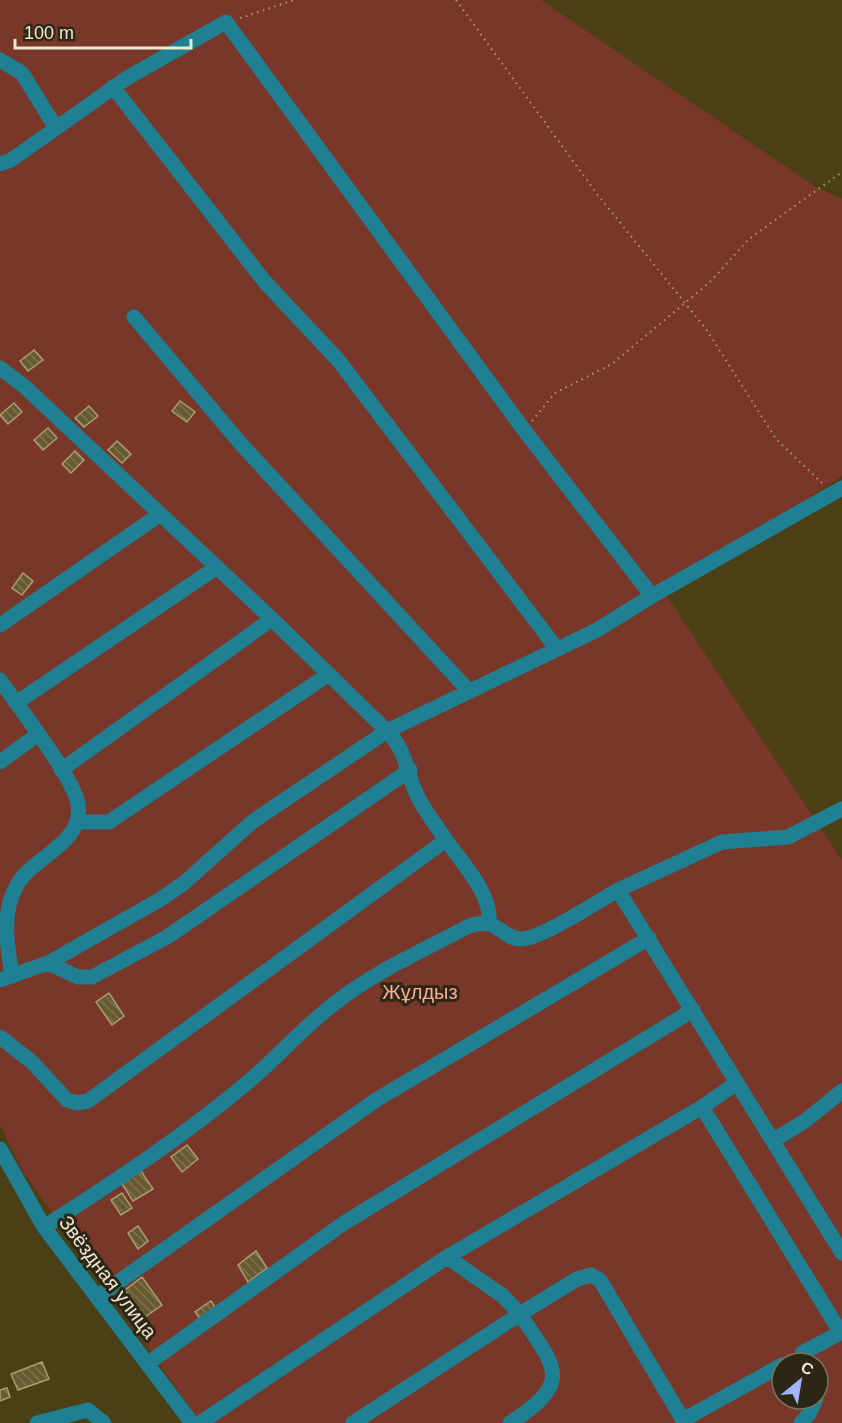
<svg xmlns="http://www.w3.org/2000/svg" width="842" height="1423" viewBox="0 0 842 1423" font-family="Helvetica,sans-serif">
	<defs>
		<pattern id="building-back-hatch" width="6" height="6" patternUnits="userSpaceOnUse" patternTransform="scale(1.5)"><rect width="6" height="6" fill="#675a31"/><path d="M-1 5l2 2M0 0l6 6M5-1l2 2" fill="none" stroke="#7d724e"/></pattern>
	</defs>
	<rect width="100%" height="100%" fill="#4b3f15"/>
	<!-- green -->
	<path fill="#793729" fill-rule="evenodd" d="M0,0H541L816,187L842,199V476L664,592L842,860V1423H201L23,1172L0,1125ZM782,1363H818V1399H782Z"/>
	<!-- building -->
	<path fill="url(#building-back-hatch)" stroke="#aa9d71" stroke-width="1.5" d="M34,350L43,360L28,371L20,361Z
		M180,401L195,412L187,422L172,411Z
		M14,403L22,412L8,424L0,415Z
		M89,406L98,416L84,427L75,418Z
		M48,428L57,438L43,450L34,440Z
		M117,441L131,454L122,463L108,450Z
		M75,451L84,460L71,473L62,464Z
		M23,573L33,581L22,595L12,588Z
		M109,993L124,1016L112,1025L96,1002Z
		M187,1145L198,1159L182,1172L171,1157Z
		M141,1171L153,1189L133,1201L122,1184Z
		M122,1193L132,1208L121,1215L111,1200Z
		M138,1226L148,1241L138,1249L128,1233Z
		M256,1251L267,1268L248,1282L238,1265Z
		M142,1277L162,1305L145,1317L125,1290Z
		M211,1301L217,1310L202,1321L195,1312Z
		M42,1362L49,1379L18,1390L11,1374Z
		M7,1388L10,1397L0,1401V1390Z"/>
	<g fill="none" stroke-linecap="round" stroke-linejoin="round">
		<!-- path -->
		<path stroke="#a49a7b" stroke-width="2" stroke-dasharray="1.5 4.5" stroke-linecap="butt" d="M456,0L597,194L706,329L776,439L824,485
			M240,18L294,0
			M532,421L555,393L612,364L710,282L749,239L842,172"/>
		<!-- minor -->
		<path stroke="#1e8092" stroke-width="15" d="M0,60L22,73L56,128
			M113,87L265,282L339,361L557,649
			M0,164L11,160L127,78L226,22L524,430L652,596L842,488
			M134,317L241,444L468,690
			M0,368L24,386L272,619L387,731L252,822L184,883L161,899L48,963
			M0,625L159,515
			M0,680C18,706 74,778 78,804C84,844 33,856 17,885C1,913 7,945 12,975
			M16,703L217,567
			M0,762L37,735
			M61,770L272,619
			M77,822H109L329,674
			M446,840C436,825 423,809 416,793C405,768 407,752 387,731L597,630L652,596
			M0,980L48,963L78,977H92L167,937L410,770
			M0,1037L32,1062L67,1100L77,1103L88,1101L446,840C462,863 493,895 489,924
			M737,1083L618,890L722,842L788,837L842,809
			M702,1107L737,1083L842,1253
			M774,1140L805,1121L842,1091
			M0,1149L44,1227L192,1423
			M44,1227C114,1182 184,1136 248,1082C279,1056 306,1024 339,1000C378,970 426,949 469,926C499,916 501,939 521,939C541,939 598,901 618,890
			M447,1257L702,1107L841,1333
			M97,1297L376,1100L649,938
			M807,1363L802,1353L842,1332
			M147,1364L344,1223L693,1010
			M37,1423L88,1410L104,1423
			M200,1423L447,1257L503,1296L520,1314L577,1279L591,1275L600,1280L683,1420L782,1365
			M353,1423L520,1314C556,1369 574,1381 510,1423
			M801,1423L809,1414L816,1399"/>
	</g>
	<g text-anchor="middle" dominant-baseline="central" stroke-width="6" stroke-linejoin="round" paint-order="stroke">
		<!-- park labels -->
		<g font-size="20" fill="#fcaa98" stroke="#2c2615">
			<text x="420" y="992">Жұлдыз</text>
		</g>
		<!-- street labels -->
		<g font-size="20" fill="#eee7d1" stroke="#2c2615">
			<text transform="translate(108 1277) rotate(53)">Звёздная улица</text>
		</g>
	</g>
	<!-- north arrow -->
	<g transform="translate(800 1381) rotate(30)"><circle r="28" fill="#2c2615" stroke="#7a7360" stroke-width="1.5"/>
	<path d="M0-4.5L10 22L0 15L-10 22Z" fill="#a1b3fd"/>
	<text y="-9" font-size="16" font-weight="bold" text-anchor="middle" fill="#eee7d1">С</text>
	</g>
	<!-- scale -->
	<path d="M15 39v9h176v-9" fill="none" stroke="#eee7d1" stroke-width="3"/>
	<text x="24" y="39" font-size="18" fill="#eee7d1" stroke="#2c2615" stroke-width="4.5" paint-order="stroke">100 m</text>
</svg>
